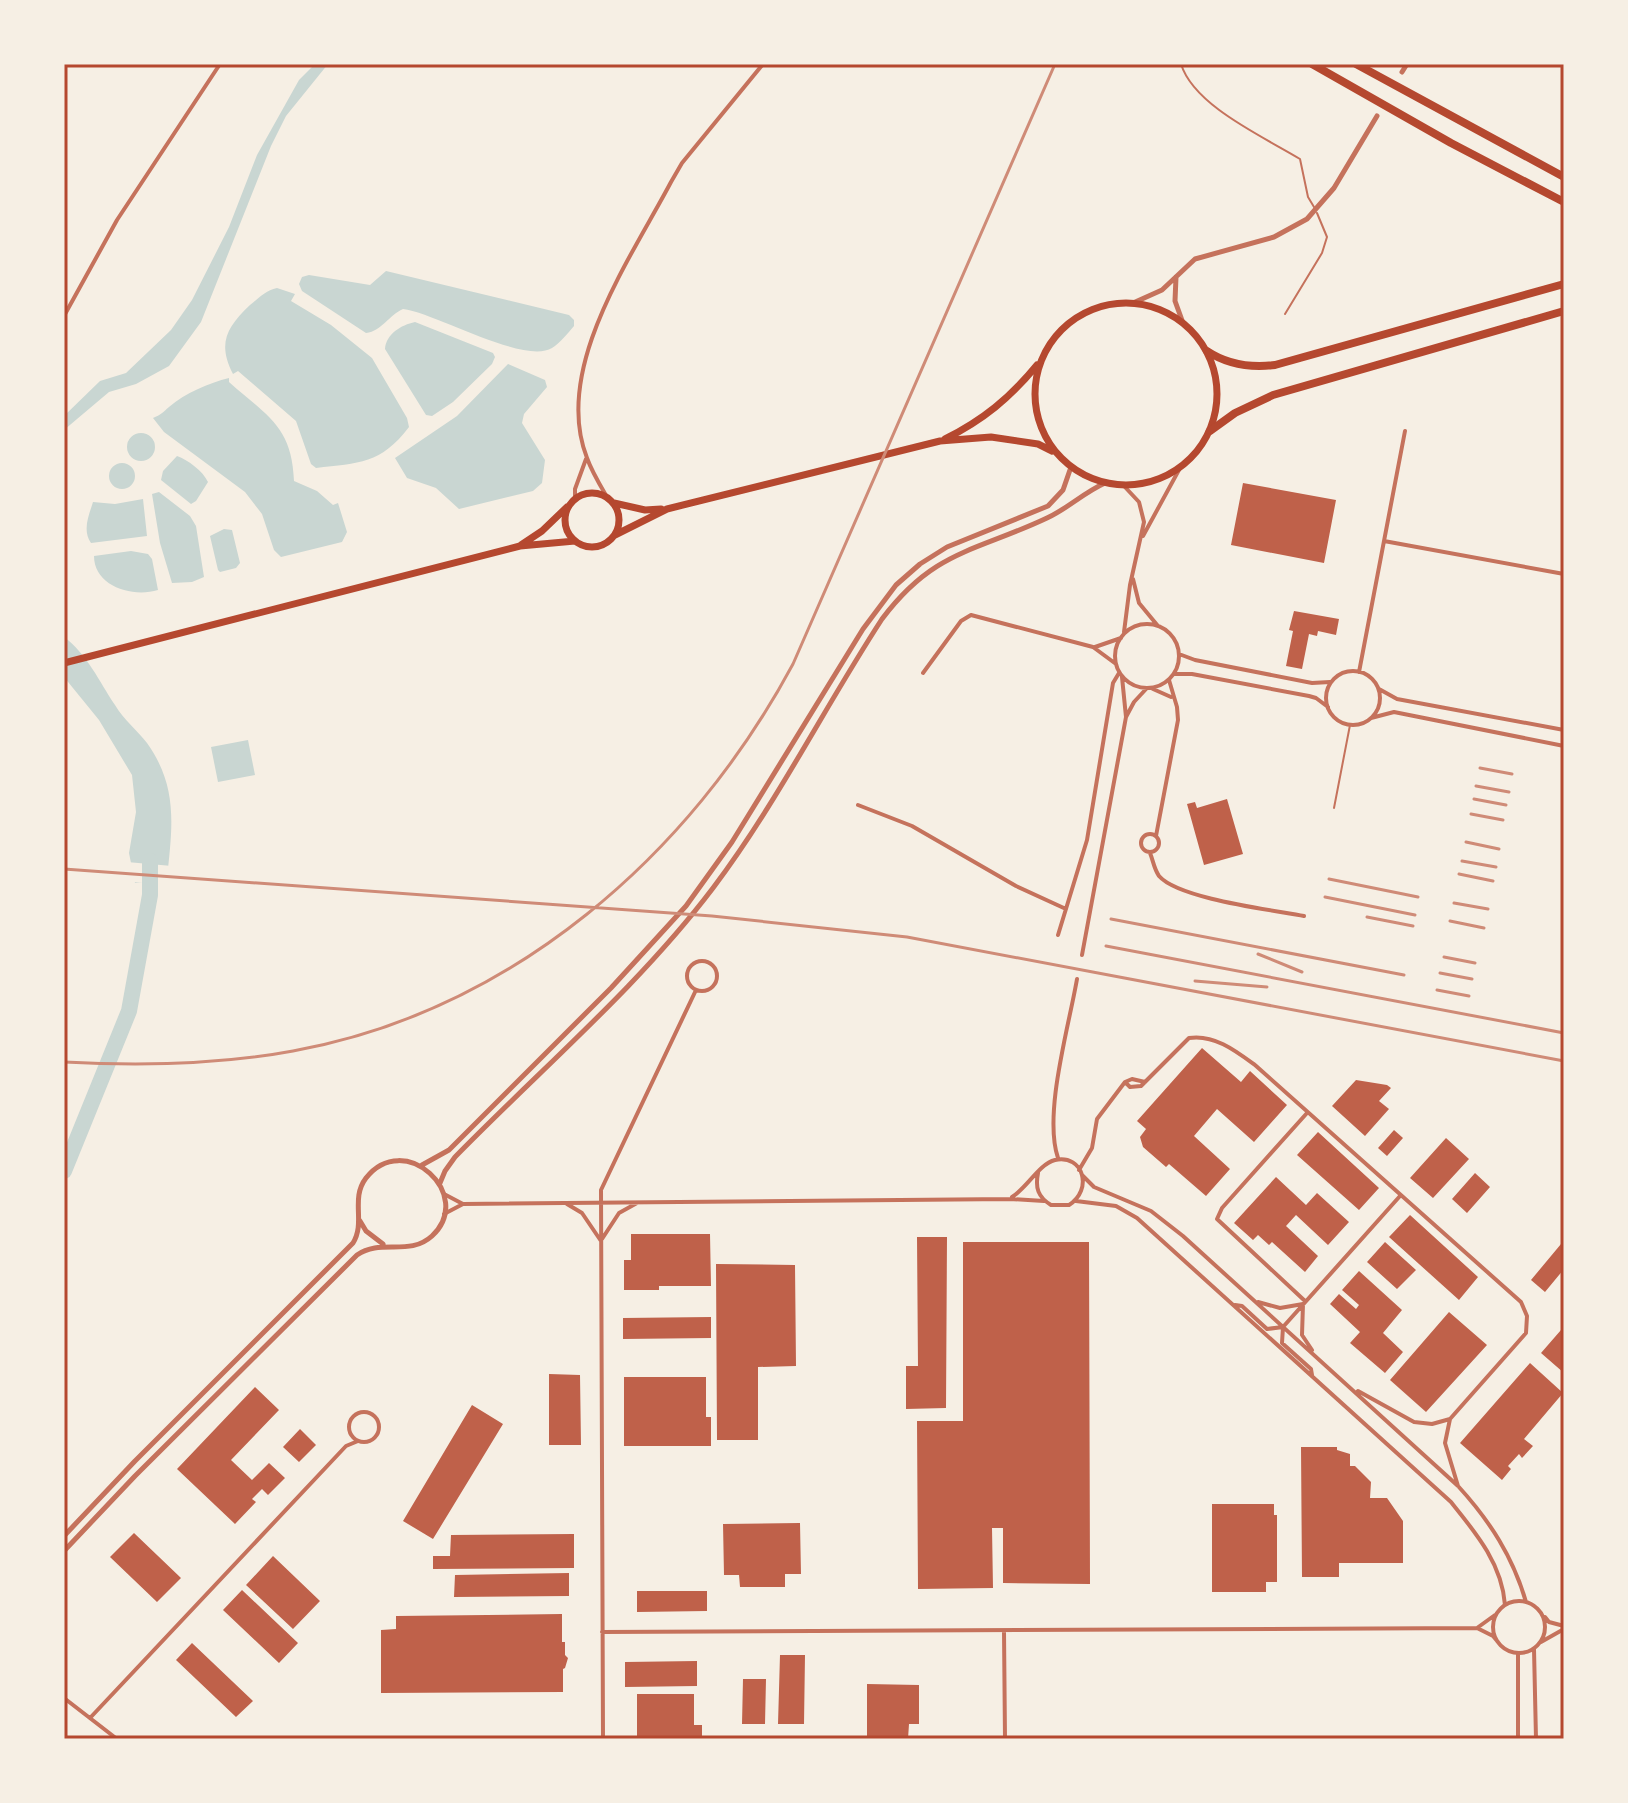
<svg xmlns="http://www.w3.org/2000/svg" width="1628" height="1803" viewBox="0 0 1628 1803" font-family="Barlow,sans-serif">
	<rect width="100%" height="100%" fill="#f6efe4"/>
	<!-- water -->
	<path fill="#c9d6d2" d="M315,64H328L286,116L271,146L201,322L169,366L136,384L109,392L64,430V416L100,381L126,373L171,330L192,300L229,227L257,155L299,80Z
		M386,271L569,315L574,320V326C568,333 560,343 552,348C524,365 436,313 403,309C389,315 382,331 366,333L302,291L299,284L302,277L309,275L370,285Z
		M277,288L295,294L291,301L331,325L372,358L407,418L409,427C381,464 359,463 316,468L311,464L296,421L238,371L233,374C217,343 227,327 250,305C260,297 265,291 277,288Z
		M415,322L493,353L495,357L492,364L453,402L432,416L426,415L385,349C386,334 401,325 415,322Z
		M508,364L545,380L547,387L524,414L522,423L545,460L542,483L533,491L459,509L436,488L407,478L395,458L457,416Z
		M229,378V382C267,416 292,426 294,481L317,491L333,505L338,503L347,532L342,542L281,557L274,550L262,514L245,492L164,432L153,418C161,415 163,412 169,407C185,393 209,383 229,378Z
		M127 447a14 14 0 1 1 28 0a14 14 0 1 1-28 0Z
		M177,456C188,460 203,471 208,482L196,501L191,504L161,480L163,471Z
		M109 476a13 13 0 1 1 26 0a13 13 0 1 1-26 0Z
		M159,492L190,516L196,526L204,577L192,582L172,583L160,543L152,494Z
		M143,499L147,536L91,543C82,530 89,515 93,502L115,504Z
		M224,529L232,530L240,563L236,568L220,572L218,570L210,536Z
		M131,551L148,554L152,559L158,590C132,598 94,586 94,556Z
		M64,637C87,654 99,681 115,705C124,720 137,730 147,743C179,788 172,828 167,879L135,883L129,853L136,812L132,775L99,720L64,677Z
		M248,740L255,775L218,782L211,747Z"/>
	<!-- pier -->
	<path fill="#f6efe4" d="M127,862L172,866L171,881L165,884L131,882Z"/>
	<g fill="none" stroke-linecap="round" stroke-linejoin="round">
		<!-- river -->
		<path stroke="#c9d6d2" stroke-width="16" d="M64,1171L129,1011L150,895V861"/>
	</g>
	<!-- building -->
	<path fill="#bf614a" d="M1243,483L1336,500L1324,563L1231,545Z
		M1294,611L1339,619L1336,635L1318,631L1317,636L1309,634L1302,669L1286,666L1293,631L1289,630Z
		M1227,799L1243,854L1204,865L1187,804L1195,802L1197,808Z
		M1202,1048L1241,1082L1250,1071L1287,1105L1254,1142L1217,1109L1194,1136L1230,1169L1206,1196L1169,1164L1166,1167L1143,1147L1140,1137L1146,1129L1137,1121Z
		M1356,1080L1387,1085L1391,1088L1379,1101L1389,1109L1365,1136L1332,1106Z
		M1394,1130L1403,1138L1387,1156L1378,1148Z
		M1318,1132L1379,1188L1359,1210L1297,1155Z
		M1446,1138L1469,1159L1433,1198L1410,1178Z
		M1475,1173L1490,1187L1467,1213L1452,1199Z
		M1276,1177L1306,1205L1317,1193L1349,1222L1328,1245L1296,1215L1286,1226L1318,1256L1305,1272L1272,1242L1269,1245L1258,1235L1253,1240L1234,1223Z
		M1410,1215L1478,1277L1459,1300L1389,1237Z
		M631,1234H710L711,1286H659V1290H624V1260H631Z
		M917,1237H947L946,1408L906,1409V1366H918Z
		M963,1242H1089L1090,1584L1003,1583V1528H992L993,1588L918,1589L917,1421H963Z
		M1385,1242L1416,1270L1397,1289L1367,1262Z
		M1561,1244L1564,1247V1269L1545,1292L1531,1280Z
		M716,1264L795,1265L796,1366L758,1367V1440H717Z
		M1359,1271L1402,1310L1383,1333L1403,1352L1385,1373L1350,1343L1360,1332L1330,1304L1339,1294L1356,1309L1359,1305L1342,1290Z
		M1449,1312L1487,1345L1426,1412L1390,1380Z
		M711,1317V1338L623,1339V1318Z
		M1561,1330L1564,1332V1373L1541,1353Z
		M1530,1363L1563,1393L1524,1439L1533,1446L1522,1458L1519,1454L1508,1466L1511,1469L1502,1480L1460,1443Z
		M549,1374L580,1375L581,1445H549Z
		M624,1377H706V1417H711V1446H624Z
		M255,1387L279,1410L231,1460L252,1480L269,1463L285,1478L268,1495L262,1489L252,1499L256,1502L235,1524L177,1469Z
		M472,1405L503,1424L433,1539L403,1521Z
		M300,1429L316,1445L299,1462L283,1447Z
		M1301,1447H1337V1450L1350,1454V1466H1355L1371,1482L1370,1498H1387L1403,1521V1563H1339V1577H1302Z
		M1212,1504H1274V1515H1277V1582H1266V1592H1212Z
		M800,1523L801,1574H785V1587H740L739,1575H724L723,1524Z
		M134,1533L181,1578L157,1602L110,1557Z
		M574,1534V1568L433,1569V1556H450L451,1535Z
		M273,1556L320,1601L293,1629L246,1585Z
		M569,1573V1596L454,1597L455,1575Z
		M242,1590L298,1643L279,1663L223,1610Z
		M637,1591H707V1611L637,1612Z
		M562,1614V1642H565V1655L568,1658L565,1668L563,1669V1692L381,1693V1630L396,1629V1616Z
		M192,1643L253,1701L236,1717L176,1660Z
		M780,1655H805L804,1724H778Z
		M697,1661V1686L625,1687V1662Z
		M743,1679H766L765,1724H742Z
		M867,1684L919,1685V1724H909L908,1739H867Z
		M637,1694H694V1725H702V1739H637Z
		M460,1736H570V1739H460Z
		M939,1736H976V1739H939Z"/>
	<g fill="none" stroke-linecap="round" stroke-linejoin="round">
		<!-- service -->
		<path stroke="#c5725c" stroke-width="2" d="M1181,64C1194,106 1264,137 1300,159L1308,197L1314,207
			M1285,314L1322,253L1327,237L1317,213
			M1334,808L1350,725"/>
		<!-- minor -->
		<path stroke="#c5725c" stroke-width="4" d="M64,316L117,220L220,64
			M607,497C600,485 592,472 587,458C552,369 631,258 671,182L682,163L763,64
			M575,498V489L586,459
			M1143,536L1180,468
			M1384,541L1564,574
			M1133,579L1139,603L1158,626
			M1115 656a32 32 0 1 1 64 0a32 32 0 1 1-64 0Z
			M1124,632L1130,585L1144,522L1139,502L1124,486
			M1095,647L1121,638
			M1179,654L1195,660L1312,683L1330,682
			M1326 698a27 27 0 1 1 54 0a27 27 0 1 1-54 0Z
			M1359,672L1405,431
			M923,673L961,621L971,615L1093,647L1116,664
			M1175,674H1192L1309,696L1316,698L1328,707
			M1153,689L1171,697
			M1379,689L1397,699L1564,730
			M1126,717L1134,702L1147,688
			M1371,718L1394,712L1564,746
			M858,805L912,826L1016,886L1066,909
			M1141 843a9 9 0 1 1 18 0a9 9 0 1 1-18 0Z
			M1156,836L1178,720L1177,707L1169,680
			M1150,853C1153,860 1154,869 1159,876C1179,899 1273,910 1304,916
			M1058,935L1087,840L1113,683L1119,673
			M1082,955L1126,717L1122,677
			M687 976a15 15 0 1 1 30 0a15 15 0 1 1-30 0Z
			M1145,1082L1132,1079L1125,1082L1130,1087L1141,1086L1189,1038C1214,1034 1236,1051 1255,1065L1521,1302L1527,1316L1526,1333L1450,1419L1445,1443L1458,1486
			M1058,1158C1043,1114 1069,1026 1077,979
			M1079,1170L1092,1148L1097,1119L1125,1082
			M1082,1175L1094,1187L1151,1211L1183,1236L1458,1486C1490,1521 1513,1557 1526,1602
			M444,1194L463,1204L1010,1199L1044,1201
			M1012,1197C1027,1188 1039,1164 1055,1160C1084,1154 1093,1190 1069,1205H1051C1038,1197 1035,1188 1038,1173
			M1076,1201L1116,1206L1137,1218L1451,1502C1476,1533 1502,1564 1505,1605
			M567,1204L582,1213L601,1241
			M444,1214L463,1204
			M602,1239L619,1213L637,1203
			M1305,1301L1217,1219L1222,1208L1307,1113
			M1258,1302L1280,1308L1303,1304L1302,1335L1312,1350
			M1235,1305L1242,1306L1267,1329L1283,1327
			M1283,1327L1400,1196
			M1283,1327L1282,1343L1311,1369L1312,1375
			M1358,1391L1414,1422L1432,1424L1450,1419
			M349 1427a15 15 0 1 1 30 0a15 15 0 1 1-30 0Z
			M1493 1627a26 26 0 1 1 52 0a26 26 0 1 1-52 0Z
			M1545,1617L1549,1622L1564,1626
			M1477,1628L1495,1615
			M1004,1631L1005,1739
			M602,1632L1477,1628L1493,1636L1498,1642
			M1541,1642L1564,1629
			M1534,1649L1536,1739
			M1518,1653V1739
			M64,1698L117,1739
			M90,1718L346,1446L358,1441
			M603,1739L601,1190L696,990"/>
		<!-- tertiary -->
		<path stroke="#c5725c" stroke-width="5" d="M1402,72L1407,64
			M1176,277L1175,301L1183,323
			M1133,303L1162,290L1195,259L1274,237L1307,219L1334,188L1377,116
			M422,1165L449,1150L611,988L686,906L732,842L863,629L896,585L920,564L947,547L1048,506L1063,490L1071,467
			M440,1183L445,1171L455,1157C542,1068 638,987 713,888C777,803 824,708 882,619C934,550 975,552 1047,518C1067,509 1083,493 1105,483
			M360,1221L366,1231L383,1244
			M64,1536L135,1461L353,1243C366,1222 350,1199 366,1178C404,1129 476,1195 432,1236C409,1257 381,1238 357,1255L135,1476L64,1551"/>
		<!-- trunk -->
		<path stroke="#b5482f" stroke-width="7" d="M1035 394a91 91 0 1 1 182 0a91 91 0 1 1-182 0Z
			M945,439C983,420 1010,398 1037,365
			M565 520a27 27 0 1 1 54 0a27 27 0 1 1-54 0Z
			M614,503L645,510L661,509
			M615,535L667,509L940,441L991,437L1038,444L1052,451
			M521,545L542,531L567,507
			M64,663L520,546L575,541"/>
		<!-- motorway -->
		<path stroke="#b5482f" stroke-width="8" d="M1312,64L1451,143L1564,202
			M1356,64L1564,177
			M1207,351C1228,365 1250,368 1275,365L1564,284
			M1210,431L1235,413L1273,395L1564,311"/>
		<!-- rail -->
		<path stroke="#cf8b77" stroke-width="3" d="M1480,768L1512,774
			M1476,786L1509,792
			M1474,799L1506,805
			M1471,814L1503,820
			M1466,842L1499,849
			M1462,861L1496,867
			M64,869L712,916L907,937L1564,1061
			M1459,874L1493,881
			M1329,879L1418,897
			M1325,897L1415,915
			M1454,903L1488,909
			M1367,917L1413,926
			M1111,919L1404,975
			M1450,921L1484,928
			M1106,946L1564,1033
			M1258,954L1302,972
			M1444,957L1475,963
			M1440,973L1472,979
			M1195,981L1267,987
			M1437,990L1469,996
			M64,1062C140,1066 218,1065 293,1051C512,1011 690,856 793,664L1055,64"/>
	</g>
	<!-- border -->
	<rect width="1628" height="1803" fill="none" stroke="#f6efe4" stroke-width="132"/>
	<rect x="66" y="66" width="1496" height="1671" fill="none" stroke="#b5482f" stroke-width="3"/>
</svg>
